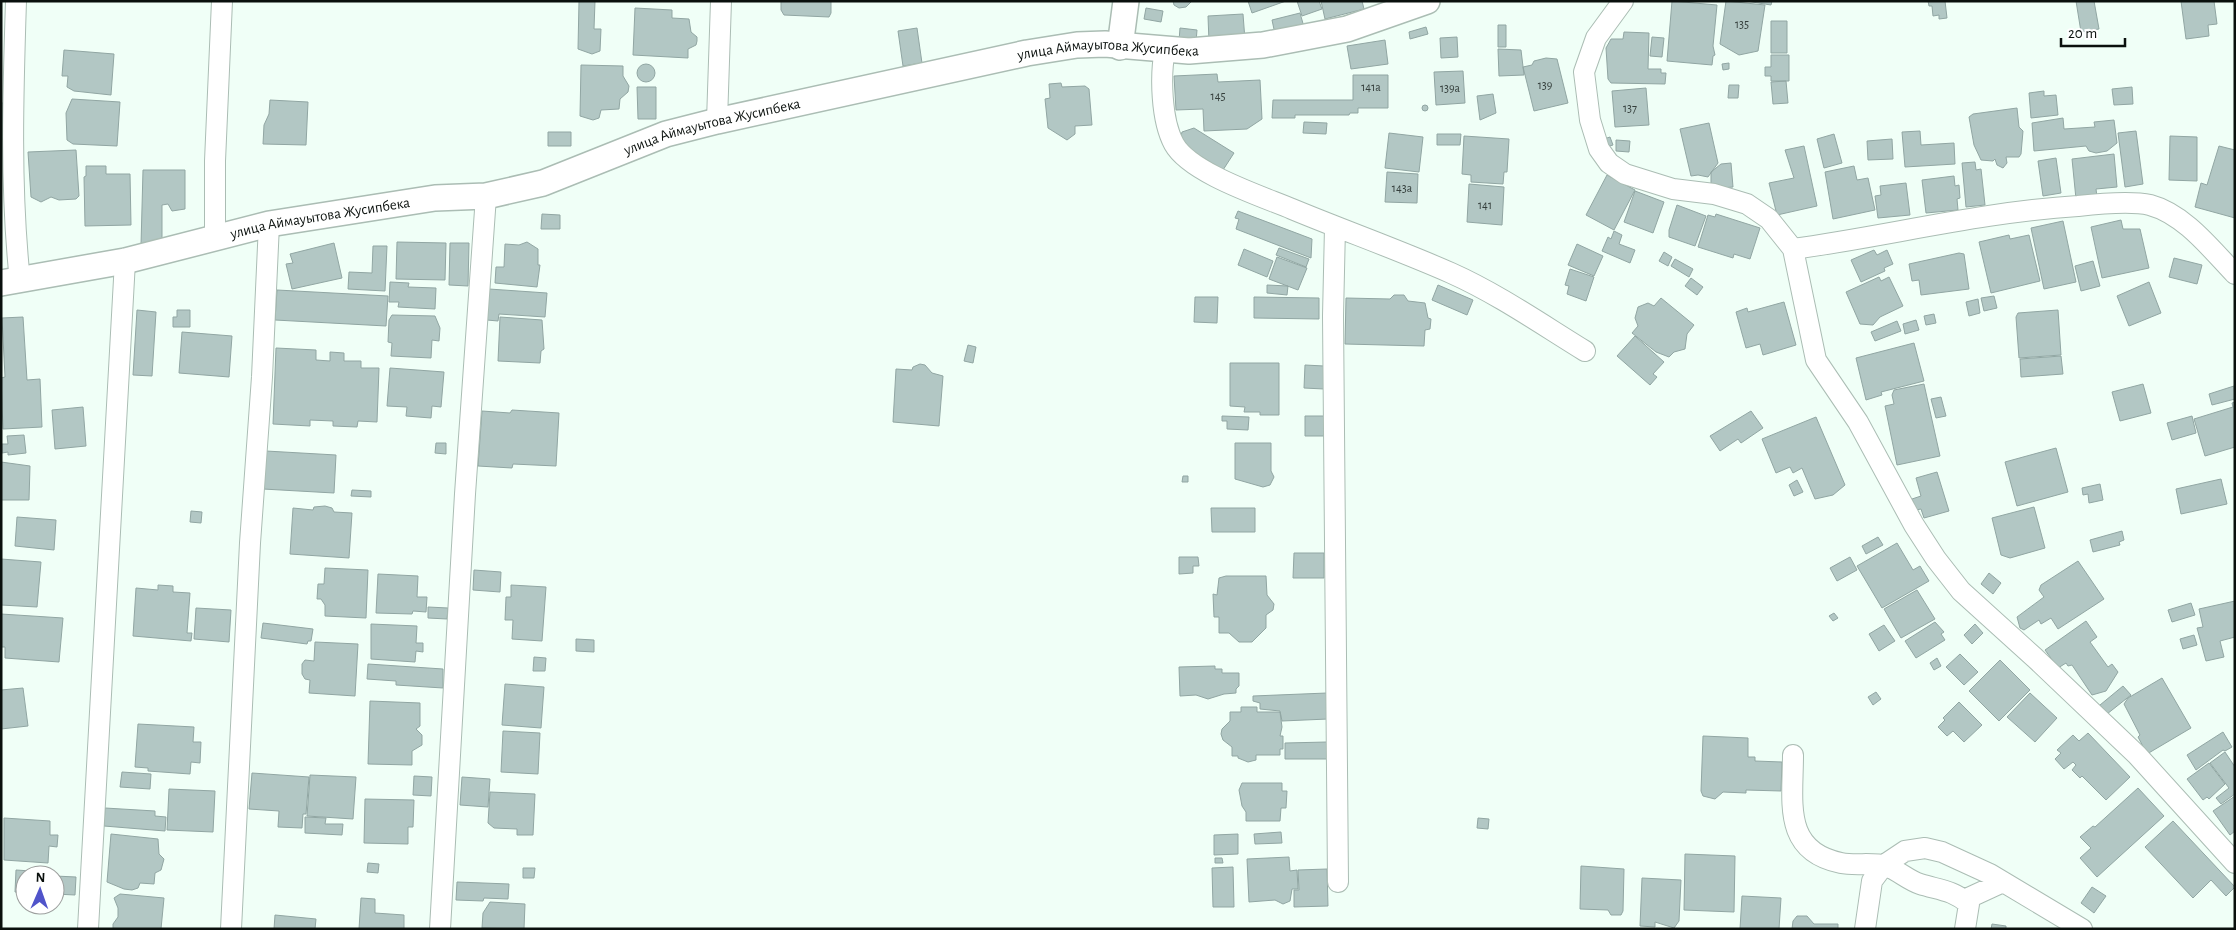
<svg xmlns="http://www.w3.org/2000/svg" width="2236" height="930" viewBox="0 0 2236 930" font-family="'Alegreya Sans',sans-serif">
	<rect width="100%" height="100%" fill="#f0fff7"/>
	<!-- building -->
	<path fill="#b2c7c4" stroke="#91a6a3" d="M579,1H595L594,29H601L600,51L592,54L578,49Z
		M781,1H831V13L829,17L784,15L781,10Z
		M1173,1H1192L1186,7L1179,8L1174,5Z
		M1248,1H1286L1252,13Z
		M1297,1H1319L1322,9L1302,16Z
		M1321,1H1362L1364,9L1325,19Z
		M1672,1L1717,5L1713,46L1715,55L1713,56L1712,65L1667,61Z
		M1726,1L1765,5L1758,51L1739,55L1720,44Z
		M1746,1H1772L1771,5Z
		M1928,1H1945L1947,18L1939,19V15L1933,16L1932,6H1929Z
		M2076,1H2094L2099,29L2081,32Z
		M2181,1H2214L2217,24L2208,25L2209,36L2186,39Z
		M635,8L672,10V18L689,19L691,32L697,37V41L696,45L688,49V58L633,55Z
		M1146,8L1163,11L1161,22L1144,19Z
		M1300,13L1304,27L1275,34L1272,20Z
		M1243,14L1245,40L1209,42L1208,16Z
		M1771,21H1787V53H1771Z
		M1498,25H1506V47H1498Z
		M1426,27L1428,34L1410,39L1409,32Z
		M917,28L922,63L903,66L898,31Z
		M1180,28L1197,30L1196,42L1179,41Z
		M1624,32L1649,33L1648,69H1661V73H1666L1665,84L1611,83L1608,79L1606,48L1611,39H1623Z
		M1457,37L1458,57L1441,58L1440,38Z
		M1652,37L1664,38L1662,57L1650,56Z
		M1385,40L1388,64L1351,69L1347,46Z
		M1498,49L1521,50L1524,75L1499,76Z
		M64,50L114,54L111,95L74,91L67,87L68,76H62Z
		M1771,55H1789V81H1771V76H1765V67H1771Z
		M1546,58L1557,59L1568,103L1534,111L1523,67L1532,65L1534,61Z
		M1729,63V69L1723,70L1722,64Z
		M637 73a9 9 0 1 1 18 0a9 9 0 1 1-18 0Z
		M581,65L623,66V76L629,86L628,92L620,99L619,109L601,110L599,118L593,120L580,116Z
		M1463,71L1465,103L1436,105L1434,72Z
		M1217,74L1218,82L1260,80L1262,119L1247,129L1204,131L1203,109L1176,110L1174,76Z
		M1353,75H1388V108H1358V113H1350L1349,115H1295V118H1272L1273,100H1353Z
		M1786,81L1788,103L1773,104L1771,82Z
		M1061,83L1062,87L1085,86L1089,89L1092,125L1075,126V134L1067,140L1048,128L1045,99L1050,98L1049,84Z
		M1729,85H1739L1738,98H1728Z
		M637,87H656V119H638Z
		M2132,87L2133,104L2114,105L2112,89Z
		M1646,88L1649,125L1615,127L1612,91Z
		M2044,91V96L2056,95L2058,115L2031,118L2029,93Z
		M1493,94L1496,113L1480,120L1477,96Z
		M72,99L120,102L117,146L73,144L67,140L66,113Z
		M270,100L308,102L306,145L263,144L264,125L269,114Z
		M1,103H6L5,138L1,140Z
		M1422 108a3 3 0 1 1 6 0a3 3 0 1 1-6 0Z
		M2017,108L2019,127L2023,131L2021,154L2019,157H2006L2007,163L2003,168L1997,165L1995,159L1993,161L1981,160L1974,145L1969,117L1973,114Z
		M2063,118L2064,129L2095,127L2094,122L2114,120L2117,143L2107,151L2096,153L2089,151L2086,146L2034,151L2032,123Z
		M1304,122L1327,123L1326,134L1303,133Z
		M1709,123L1718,163L1708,177L1698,175L1691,176L1680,129Z
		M1194,128L1234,153L1223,170L1184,146L1180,139L1182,132Z
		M1920,131L1921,145L1954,143L1955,164L1905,167L1902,132Z
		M2136,131L2143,184L2125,187L2118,133Z
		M548,132H571V146H548Z
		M1389,133L1423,137L1419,172L1385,168Z
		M1437,134H1461L1460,145H1437Z
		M1834,134L1842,163L1824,168L1817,139Z
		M1464,136L1509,139L1507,172H1504L1503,184L1471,182V175L1462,174Z
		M2170,136L2197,137V181L2169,180Z
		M1610,137L1613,145L1606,147L1604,139Z
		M1892,139L1893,159L1868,160L1867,141Z
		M1616,140L1630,141L1629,152L1616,151Z
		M1804,146L1817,206L1777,215L1769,183L1794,178L1785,150Z
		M2219,146L2235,150V218L2195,207L2201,183L2207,185Z
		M76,150L79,196L76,199L59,200L51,197L41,202L31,197L28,152Z
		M2114,154L2117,187L2096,189L2097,197L2076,199L2072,159Z
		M2056,158L2061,193L2043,196L2038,161Z
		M1975,162L1976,170L1981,169L1985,205L1966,207L1962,163Z
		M1731,163L1733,187L1711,189V172L1721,164Z
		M86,166H106V174H130L131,225L85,226L84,177L86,176Z
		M1854,166L1857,180L1868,178L1875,210L1833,219L1825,172Z
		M143,170H185V209L172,211L168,204L162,205V245H141Z
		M1387,172L1418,174L1417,203L1385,202Z
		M1607,175L1635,190L1614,230L1586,215Z
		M1954,176L1955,186L1959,185L1960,198L1957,199L1958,210L1926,213L1922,180Z
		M1906,183L1910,215L1878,218L1875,196L1881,195L1880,186Z
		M1469,184L1504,187L1502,225L1467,222Z
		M1635,191L1664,202L1653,233L1624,222Z
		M1677,205L1706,216L1695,246L1669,237V230Z
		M1238,211L1312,239L1311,258L1236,229L1239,219L1235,218Z
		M542,214L560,215V229H541Z
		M1716,214L1760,228L1750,259L1734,254L1733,258L1698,247L1708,215L1715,217Z
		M2121,220L2123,229H2140L2149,268L2102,278L2091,227Z
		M2063,221L2076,282L2044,289L2031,228Z
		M1614,231L1622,235L1619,244L1635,250L1630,263L1602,251L1608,237L1611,239Z
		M2009,235L2010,239L2029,235L2040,281L1991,293L1979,242Z
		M397,242L446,243L445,280L396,279Z
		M527,242L538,249V265H540L537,287L495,283L496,267H504L505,244L519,245Z
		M334,243L342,278L292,289L286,264L293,263L290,254Z
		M450,243H469L468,286L449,285Z
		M1577,244L1603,256L1594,276L1568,265Z
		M373,246H387L385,291L348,289L349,272L372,273Z
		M1279,248L1309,259L1306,267L1276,255Z
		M1244,249L1273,261L1267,277L1238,265Z
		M1874,250L1877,255L1887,250L1893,264L1884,268L1885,271L1861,282L1851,260Z
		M1664,252L1672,257L1668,266L1659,261Z
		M1959,253L1964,254L1969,289L1921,295L1919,280L1912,281L1909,264Z
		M1277,257L1307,268L1298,290L1269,279Z
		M2174,258L2202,265L2197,284L2169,277Z
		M1675,259L1693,269L1689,277L1671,266Z
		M2093,261L2100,286L2081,291L2075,266Z
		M1570,269L1594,277L1586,301L1567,294L1569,286L1565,285Z
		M1879,277L1881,281L1889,277L1903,306L1880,317L1873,325L1860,324L1846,292Z
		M1691,278L1703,287L1697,295L1685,286Z
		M390,282L409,283L408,287L436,288L435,309L398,307L399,302H389Z
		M2149,282L2161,313L2129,326L2117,296Z
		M1267,285L1288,286L1287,295L1267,293Z
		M1438,285L1473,300L1467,315L1432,300Z
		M489,289L547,293L545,317L499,314L498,321L487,320Z
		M277,290L388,296L386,326L275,320Z
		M1394,295H1404L1408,301L1425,303L1428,318L1431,319L1430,329L1425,330L1424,346L1345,344L1346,298L1390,299Z
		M1994,296L1997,308L1984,311L1981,298Z
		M1195,297H1218L1217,323L1194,322Z
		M1254,297L1319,298V319L1254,318Z
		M1661,298L1694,325L1687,334L1685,349L1674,352L1669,357L1656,352L1632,333L1638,326L1635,318L1638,307L1648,303L1654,306Z
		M1978,299L1980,313L1969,316L1966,302Z
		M1784,302L1796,345L1763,355L1760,344L1746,348L1736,312L1747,308L1748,312Z
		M137,310L156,312L152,376L133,375Z
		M177,310H190V327H173V317H177Z
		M2058,310L2061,355L2019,358L2016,317L2018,313Z
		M1934,314L1936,323L1926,325L1924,316Z
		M392,315L435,316L440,328L439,341L432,340L431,358L391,356L392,343L388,342L389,320Z
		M23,317L27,380L40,379L42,427L3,429L1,378L5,377L2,318Z
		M500,317L542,320L544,349L541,351L540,363L498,361Z
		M1916,320L1919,330L1905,334L1903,324Z
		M1897,321L1901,331L1875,341L1871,332Z
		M182,332L232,336L229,377L179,373Z
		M1635,336L1664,362L1653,374L1657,377L1650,385L1617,356Z
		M1914,343L1924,381L1881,392L1882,395L1866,400L1856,358Z
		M968,345L976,347L973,363L964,361Z
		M276,348L316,350V360L330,361V352L344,353V361H361V368H379L377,422L358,421L357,427L333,426V421L310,420V426L273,424Z
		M2061,356L2063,374L2021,377L2020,359Z
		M1230,363H1279V415H1260V412H1244L1245,407L1230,406Z
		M920,364L925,365L932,373L943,376L939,426L893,422L896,369L912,370L913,367Z
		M1305,365L1324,366V389L1304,388Z
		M390,368L444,372L441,407L432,406L431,418L406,416L407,407L387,406Z
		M1924,384L1940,456L1897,465L1885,406L1894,404L1892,395L1894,390Z
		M2143,384L2151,413L2120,421L2112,392Z
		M2234,386L2235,399L2212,405L2209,394Z
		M1941,397L1946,416L1936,418L1931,399Z
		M2235,402V447L2205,456L2194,419L2233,407L2232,403Z
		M83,407L86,446L55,449L52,410Z
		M512,410L559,413L556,466L513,464L512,468L478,466L482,411L510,413Z
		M1751,411L1763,428L1741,443L1738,439L1720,451L1710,436Z
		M1222,416L1249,417L1248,430L1227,429V421H1222Z
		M1305,416H1324V436H1305Z
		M2192,416L2196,433L2172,440L2167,423Z
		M1816,417L1845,485L1833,495L1815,499L1802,468L1793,473L1790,467L1776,473L1762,439Z
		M24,435L26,453L8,455V452L2,453V444H8L7,436Z
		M436,443H446V454L435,453Z
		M1235,443H1271V471L1274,477L1270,485L1263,487L1235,479Z
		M2056,448L2068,492L2017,506L2005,462Z
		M266,451L336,455L334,493L263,489Z
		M1,462L30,466L29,500H1Z
		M1937,472L1949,511L1924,518L1921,509L1916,510L1912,499L1921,496L1916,478Z
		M1183,476H1188V482H1182Z
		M2221,479L2227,504L2181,514L2176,489Z
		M1797,480L1803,492L1794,496L1789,485Z
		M2100,484L2103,500L2089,503L2088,494L2083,495L2082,488Z
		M352,490L371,491V497L351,496Z
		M325,506L332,508L334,512L352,513L349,558L290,554L293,508L313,510L314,507Z
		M2034,507L2045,548L2010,558L2001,555L1992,518Z
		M1211,508H1255V532H1212Z
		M191,511L202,512L201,523L190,522Z
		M17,517L56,520L54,550L15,546Z
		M2122,531L2124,540L2119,542L2120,545L2093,552L2090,540Z
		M1878,537L1883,545L1866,554L1862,546Z
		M1897,543L1913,570L1920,566L1929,581L1882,608L1857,566Z
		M1294,553H1324V578H1293Z
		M1179,557H1198L1199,566H1193V573L1179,574Z
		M1850,557L1857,570L1837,581L1830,568Z
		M1,559L41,562L37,607L1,605Z
		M2078,561L2104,599L2058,629L2051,618L2041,624L2039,620L2024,630L2020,628L2017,617L2044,597L2039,590L2041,585Z
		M325,568L368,570L366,618L325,616V605L321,599H317L318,584H324Z
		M474,570L501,572L500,592L473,590Z
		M1989,573L2001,583L1993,594L1981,584Z
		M378,574L418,576L417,597H427L426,612L413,611L412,614L376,613Z
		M1226,576H1266L1267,595L1274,604L1273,610L1266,615V628L1252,642H1239L1229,633H1219V617H1214L1213,594L1217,595L1219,578Z
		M158,585L173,586V592L190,593L187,633H192L191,641L133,636L136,588L158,590Z
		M511,585L546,587L542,641L512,639L513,620H505L506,597H511Z
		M1917,590L1935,619L1901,638L1884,609Z
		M2235,601V637L2220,641L2224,657L2206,661L2197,628L2203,627L2199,609Z
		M2191,603L2195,615L2172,622L2168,610Z
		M428,607L448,608L447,619L428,618Z
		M196,608L231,610L229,642L194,639Z
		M1834,613L1838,618L1833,621L1829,616Z
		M1,614L63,618L59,662L5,658V647H1Z
		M2086,621L2097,637L2090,642L2108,667L2112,664L2118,672L2106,691L2092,695L2072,665L2068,666L2066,663L2058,668L2045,650Z
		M1935,622L1944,632L1941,634L1945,640L1916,658L1905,641Z
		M263,623L313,629L311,641H308L307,644L261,638Z
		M371,624L417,626L416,643H423V652L416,651L415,662L371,659Z
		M1975,624L1983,633L1972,644L1964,635Z
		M1884,625L1895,641L1879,651L1869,634Z
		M2194,635L2197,645L2183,649L2180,639Z
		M576,639L594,640V652L576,651Z
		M315,642L358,644L355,696L309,693L310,680L305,679L302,674V664L305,660L314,661Z
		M1960,654L1978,672L1964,685L1946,667Z
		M534,657L546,658L545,671H533Z
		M1937,658L1941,666L1934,670L1930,663Z
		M2000,660L2030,690L1999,721L1969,691Z
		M368,664L443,669V688L396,685V681L367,679Z
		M1215,666V669H1222V673H1239V686L1236,689V693L1224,694L1208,699L1196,695L1180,696L1179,667Z
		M2162,678L2191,728L2147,754L2138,737L2140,735L2124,704L2128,698Z
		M505,684L544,687L541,728L502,725Z
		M2123,686L2131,695L2107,714L2100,705Z
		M23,688L28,726L1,729V690Z
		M1876,692L1881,699L1873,705L1868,697Z
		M1327,693L1328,719L1282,721L1280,711L1260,709V703L1253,701V696Z
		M2030,693L2057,718L2035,742L2007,717Z
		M370,701L420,703V726L416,729L422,735V745L412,751V765L368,764Z
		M1959,702L1982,725L1964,742L1953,731L1947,736L1938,727L1945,720L1943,718Z
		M1241,707H1257V712H1280L1282,727L1280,736H1283V749H1280V755H1256V760L1248,762L1238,758V756H1232V747L1223,740L1221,734L1222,729L1230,721V712H1241Z
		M138,724L194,727L193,742H201L200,763L191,762L190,774L148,771V768L135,767Z
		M503,731L540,733L538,774L501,772Z
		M2223,732L2232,747L2225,751L2223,750L2196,770L2187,755Z
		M2088,733L2130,777L2106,800L2082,776L2080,778L2072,770L2076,765L2073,762L2064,769L2055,759L2061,753L2057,750L2073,735L2079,741Z
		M1703,736L1748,738V757H1755V761L1782,762L1781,791L1746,790V793L1723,792L1715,799L1703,796L1701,791Z
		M1327,742V759H1285V743Z
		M2225,752L2235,767V794L2221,804L2216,798L2229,788L2210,763Z
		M2209,763L2225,784L2209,799L2207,797L2203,800L2187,779Z
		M122,772L151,774L150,789L120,787Z
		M252,773L309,777L306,814H303L302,828L278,827L279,811L249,809Z
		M310,775L356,777L353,819L307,816Z
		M414,776L432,777L431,796L413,795Z
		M462,777L490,779L488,807L460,805Z
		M1242,783H1282V791H1287L1286,808H1281L1280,821H1246V812L1242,806L1239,790Z
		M2138,788L2164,816L2097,877L2080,858L2091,848L2080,837L2093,826L2095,827Z
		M169,789L215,791L213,832L167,830Z
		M490,792L535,794L533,835H517V829L494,828L488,823Z
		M2235,796V831L2230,835L2213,811Z
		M365,799L414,800L413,827H408V844L364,843Z
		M105,808L155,811V816L166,817L165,831L104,826Z
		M305,817L326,818L325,824H343L342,835L305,833Z
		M4,818L50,821V835H58L57,847L49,846L48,863L4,860Z
		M1478,818L1489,819L1488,829L1477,828Z
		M2173,821L2235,887L2226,896L2211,880L2193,898L2145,847Z
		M1281,832L1282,843L1255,844L1254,834Z
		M111,834L158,839L159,854L164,859L161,870L155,873L154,884L140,883L138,888L132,890L124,889L107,882Z
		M1238,834V854L1214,855V835Z
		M1685,854L1735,856L1734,912L1684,910Z
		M1289,857L1290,871L1297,870L1298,889H1292L1290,901L1283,904L1275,900L1249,902L1247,859Z
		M1215,858H1222L1223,863H1215Z
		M368,863L379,864L378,873L367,872Z
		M1581,866L1624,869L1623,911L1621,915H1611L1608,910L1580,909Z
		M1233,867L1234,907H1213L1212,868Z
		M523,868H535L534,878H523Z
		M1327,869L1328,906L1294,907V890H1299L1298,870Z
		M16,870L31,871L30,875H25V893L15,892Z
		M55,876L76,877L75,895L55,894Z
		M1642,878L1681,880L1679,921L1674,928L1655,922V927L1640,926Z
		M457,882L509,884L508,899L484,898L483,901L456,900Z
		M2092,887L2106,896L2094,913L2081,903Z
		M120,894L164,898L161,929H113V924L118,917V908L114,898Z
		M1742,896L1781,898L1779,929H1740Z
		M361,898L375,899V913L404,915V929H359Z
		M490,902L525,904L524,929L482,928L483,913Z
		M275,915L316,919L315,929H274Z
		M1797,916H1807L1814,924H1838V929H1792L1793,921Z
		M1992,924L2006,926V929H1991Z"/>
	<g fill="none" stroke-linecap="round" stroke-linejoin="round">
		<!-- minor casing -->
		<g stroke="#abbdb4" stroke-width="22">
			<path id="minor" d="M16,1C13,94 10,188 20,281
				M1623,1L1596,38L1584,72L1590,120L1599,149L1609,163L1625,174L1673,189L1714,194L1747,204L1769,219L1793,249L1816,360L1858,422L1914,525L1936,559L1961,591L2035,658L2137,755L2235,863
				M1165,50C1160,75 1161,120 1174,144C1190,173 1261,196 1292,209C1345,231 1399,250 1451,273C1498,294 1541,324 1585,351
				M717,121L721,1
				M1335,227L1333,316L1338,882
				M215,238V161L222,1
				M1793,249C1888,236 1982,212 2078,206C2096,204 2133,201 2150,205C2184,214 2211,249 2235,274
				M1793,755C1793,802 1782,851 1841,863C1855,866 1873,862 1886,866C1899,871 1908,880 1920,884C1939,890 1953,890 1969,904L1965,929
				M1964,900L2003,882
				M88,929L125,261
				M231,929L250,543L262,377L269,224
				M440,929L465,494L486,196
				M1865,929L1872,881L1884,865L1905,851L1925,848L1942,852L1990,874L2082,929"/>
		</g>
		<!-- tertiary casing -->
		<g stroke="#abbdb4" stroke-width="28">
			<g id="tertiary">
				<path d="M1120,47L1126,1"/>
				<path id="s1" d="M1,283L125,261L269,224L435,198L486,196L543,183L666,134L717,121L1027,53L1077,45L1105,44L1189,51L1263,45L1347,29L1427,1"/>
			</g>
		</g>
		<!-- minor -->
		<use href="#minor" stroke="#fff" stroke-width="20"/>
		<!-- tertiary -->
		<use href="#tertiary" stroke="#fff" stroke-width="25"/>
	</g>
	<g text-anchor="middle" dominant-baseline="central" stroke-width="4.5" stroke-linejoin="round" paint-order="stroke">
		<!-- number labels -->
		<g font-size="12" fill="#343e3b">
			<text x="1742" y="24">135</text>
			<text x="1545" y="85">139</text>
			<text x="1371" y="87">141а</text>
			<text x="1450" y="88">139а</text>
			<text x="1218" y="96">145</text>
			<text x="1630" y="108">137</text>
			<text x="1402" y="188">143а</text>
			<text x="1485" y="205">141</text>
		</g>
		<!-- street labels -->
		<g font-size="15" fill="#0a100d" stroke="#fff">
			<text stroke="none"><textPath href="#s1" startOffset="1136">улица Аймауытова Жусипбека</textPath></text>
			<text stroke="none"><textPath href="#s1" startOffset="731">улица Аймауытова Жусипбека</textPath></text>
			<text stroke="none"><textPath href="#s1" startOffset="326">улица Аймауытова Жусипбека</textPath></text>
		</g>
	</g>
	<!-- border -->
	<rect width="2236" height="930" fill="none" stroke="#0a100d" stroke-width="5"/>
	<!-- north arrow -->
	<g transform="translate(40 890) rotate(2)"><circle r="24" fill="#ffffff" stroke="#9d9f9e"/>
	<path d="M0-4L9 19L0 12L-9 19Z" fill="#5054ca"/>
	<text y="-8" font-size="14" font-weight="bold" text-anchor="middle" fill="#0a100d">N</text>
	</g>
	<!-- scale -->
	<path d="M2061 38v8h64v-8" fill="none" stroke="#0a100d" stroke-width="2.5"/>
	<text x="2068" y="38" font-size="15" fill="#0a100d" stroke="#ffffff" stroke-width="4" paint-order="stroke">20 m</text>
</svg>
